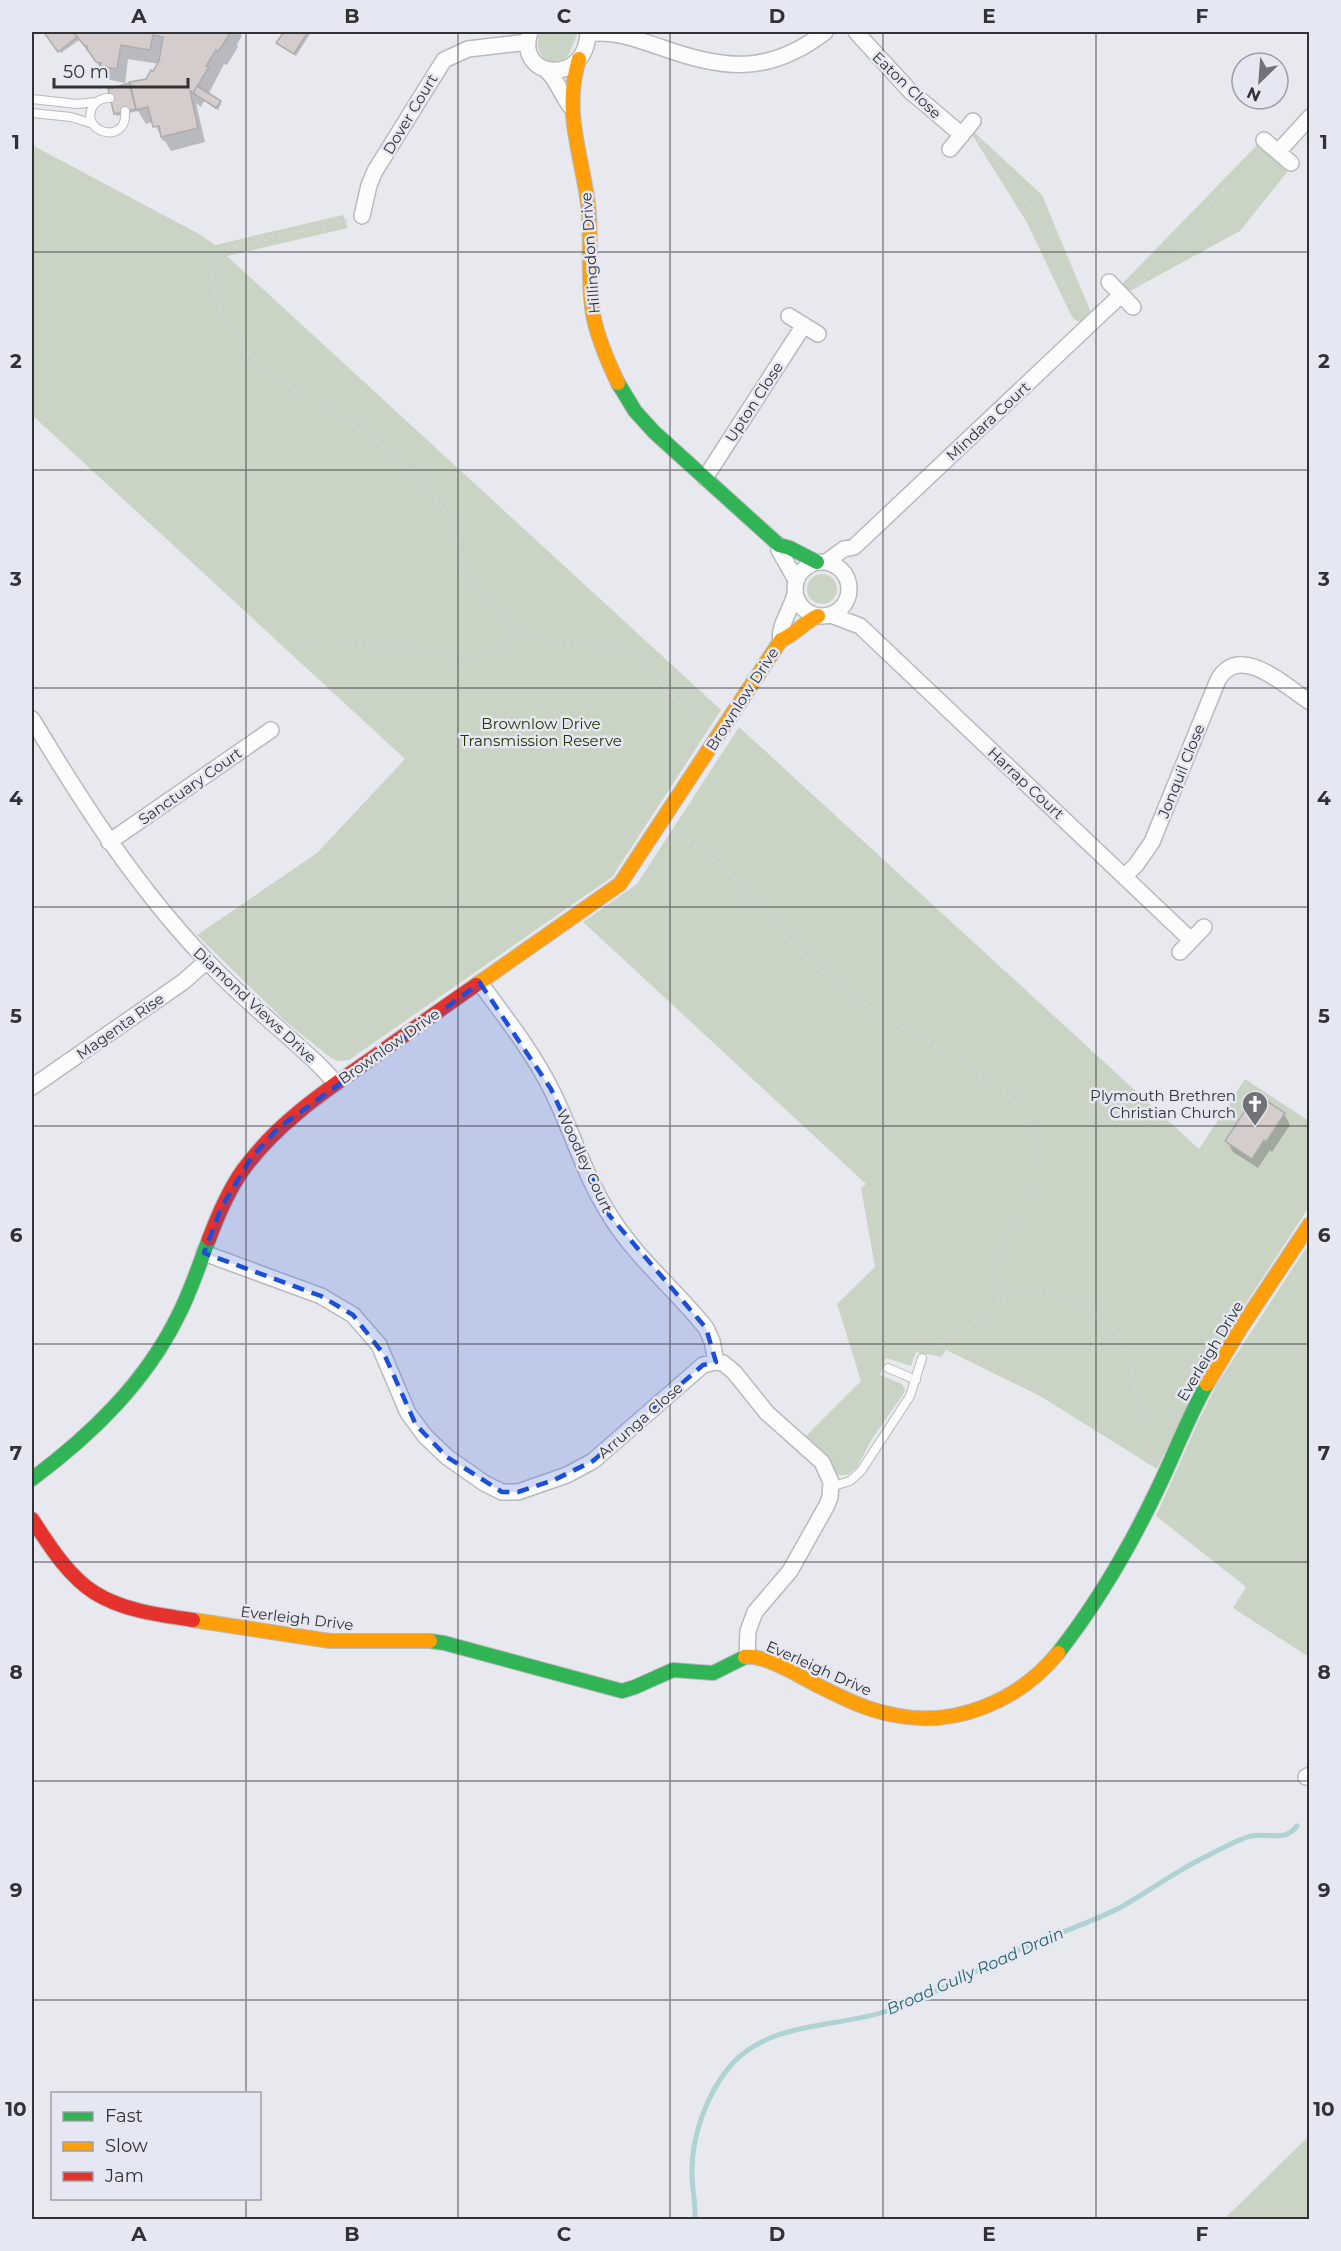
<svg xmlns="http://www.w3.org/2000/svg" width="1341" height="2251" viewBox="0 0 1341 2251" font-family="Montserrat,sans-serif">
	<rect width="100%" height="100%" fill="#e8e9ef"/>
	<!-- green -->
	<path fill="#cad4c4" d="M540,32H578L569,55C550,72 531,54 540,32Z
		M973,131L1042,195L1092,315L1083,323L1075,320L1071,315L1026,221L971,133Z
		M1258,144L1288,171L1240,231L1128,292L1121,285Z
		M32,145L199,234L215,245L343,215L348,228L227,256L721,710L612,877L349,1060L337,1061L331,1058L286,1022L197,935L317,853L405,759L32,415Z
		M807 589a15 15 0 1 1 30 0a15 15 0 1 1-30 0Z
		M739,727L1199,1149L1245,1079L1309,1121V1207L1214,1352L1157,1469L1040,1396L946,1350L941,1357L916,1352L911,1366L886,1358L880,1375L902,1384L905,1389L904,1393L872,1439L857,1467L848,1475H837L827,1458L804,1438L861,1381L837,1304L875,1267L861,1188L866,1184L583,922L637,884Z
		M1306,1248L1310,1250L1309,1657L1233,1608L1246,1587L1156,1516L1199,1420L1217,1384Z
		M1309,2136V2219H1224Z"/>
	<!-- shadow -->
	<path fill="#0003" d="M51,32H239L242,36L237,44L238,47L227,65L224,64L208,95L220,102L221,104L218,110L204,101L201,107L196,103L205,142L171,151L165,141H163L154,122L146,124L138,111L117,116L115,113L154,73L159,64L128,59L125,83L110,80L79,40L61,53L47,34Z
		M285,32H311L296,56L278,43Z
		M1284,1114L1290,1125L1272,1152L1270,1150L1258,1168L1233,1152L1227,1141Z"/>
	<g fill="none" stroke-linecap="round" stroke-linejoin="round">
		<!-- stream -->
		<path stroke="#afd2d5" stroke-width="5" d="M695,2220C696,2204 692,2189 692,2174C691,2137 707,2093 731,2065C770,2021 836,2028 887,2011C934,1995 978,1969 1023,1948C1056,1933 1092,1923 1123,1906C1151,1890 1176,1871 1205,1857C1220,1850 1235,1840 1251,1836C1268,1832 1285,1843 1297,1826"/>
	</g>
	<!-- building -->
	<path fill="#d4cdcc" stroke="#aeacaf" stroke-width="1.5" d="M49,32H73L77,37L58,52L45,34Z
		M73,32H231L218,52L216,50L206,66L209,67L193,93L190,91L198,128L161,137L159,126L153,127L148,107L136,110L129,82L146,79L151,70L153,71L159,61L163,37L153,35L150,50L121,45L117,69L100,66L101,63L96,62L87,49V46L84,45Z
		M284,32H308L294,54L276,43Z
		M130,83L136,109L114,114L108,89Z
		M197,86L221,101L216,108L193,93Z
		M1256,1094L1285,1113L1266,1142L1264,1140L1252,1159L1225,1141Z"/>
	<g fill="none" stroke-linecap="round" stroke-linejoin="round">
		<!-- lane casing -->
		<g stroke="#b9b9be" stroke-width="10">
			<path id="lane" d="M110,98C103,98 97,100 93,106C78,132 128,147 125,111
				M32,99L77,104L96,102
				M32,113L71,117L93,124
				M888,1368L916,1380
				M831,1487L850,1481L861,1471L910,1396L922,1358"/>
		</g>
		<!-- street casing -->
		<g stroke="#b9b9be" stroke-width="18">
			<path id="street" d="M530,32C514,79 587,87 588,32
				M856,32L910,91L962,135
				M588,34C614,30 635,39 660,47C724,70 769,75 825,32
				M546,70C558,80 561,95 571,107
				M1264,140L1291,163
				M950,149L973,121
				M1278,152L1310,117
				M362,216L369,185L375,171L444,60L468,49L528,42
				M1109,282L1133,307
				M789,316L818,334
				M705,478L804,325
				M779,545V550L796,580
				M795 589a27 27 0 1 1 54 0a27 27 0 1 1-54 0Z
				M826,562L844,549L854,547L1121,295
				M831,615L860,626L1191,940
				M781,640C777,629 792,608 795,594
				M32,719C83,804 136,886 205,959C240,997 281,1029 319,1065L336,1083
				M109,842L271,730
				M1125,876L1136,865L1152,842L1218,680C1240,642 1285,686 1310,702
				M1180,952L1204,927
				M480,983C505,1017 532,1051 551,1089C572,1130 584,1175 609,1214C635,1257 675,1289 706,1328L712,1341L716,1362
				M32,1087L183,982L207,961
				M204,1253L321,1296L353,1315L379,1345L408,1413L425,1436L447,1457L484,1483L502,1492H518L567,1475L593,1461L703,1365L716,1362L723,1363L734,1372L767,1413L822,1462L831,1482L830,1497L827,1505L790,1571L755,1612L748,1631L747,1656
				M1306,1777L1310,1775"/>
		</g>
		<!-- fast casing -->
		<g stroke="#b9b9be" stroke-width="16">
			<path id="fast" d="M618,383L635,411L654,432L779,545L790,548L817,562
				M32,1479C91,1435 145,1383 178,1316C191,1291 199,1265 209,1239
				M430,1641L444,1643L622,1691L635,1687L673,1670L713,1673L745,1657
				M1058,1653C1098,1602 1130,1547 1158,1488C1175,1453 1188,1417 1207,1384"/>
		</g>
		<!-- slow casing -->
		<g stroke="#b9b9be" stroke-width="16">
			<path id="slow" d="M579,59C563,112 581,151 588,204C592,240 587,278 593,314C597,337 608,362 618,383
				M476,985L620,884L781,640C795,635 804,622 818,616
				M1207,1384L1242,1326L1310,1224
				M193,1620L330,1641H430
				M745,1657C763,1654 796,1674 813,1683C839,1696 865,1710 894,1715C955,1728 1019,1701 1058,1653"/>
		</g>
		<!-- jam casing -->
		<g stroke="#b9b9be" stroke-width="16">
			<path id="jam" d="M209,1239C218,1215 228,1191 243,1170C277,1123 325,1091 371,1059C406,1034 441,1009 476,985
				M32,1519C49,1545 68,1576 95,1593C124,1611 160,1615 193,1620"/>
		</g>
		<!-- path -->
		<path stroke="#d3d4d6" stroke-width="3" stroke-dasharray="3 4.5" stroke-linecap="butt" d="M979,140L1019,190L1037,218L1073,303L1080,312
			M347,220L227,249C188,276 236,342 260,365C280,384 305,396 328,410C358,427 406,462 428,488C437,500 446,512 452,526C457,537 459,549 462,561C469,586 486,607 506,622C545,652 588,636 628,652C648,660 655,678 669,693C679,705 692,712 705,721
			M1137,287L1231,180
			M300,646L307,642L325,639L476,658L498,649L521,632
			M676,832C695,846 716,860 733,877C764,908 789,945 823,973C864,1009 915,1032 961,1062C989,1081 1027,1102 1036,1138C1051,1203 978,1244 999,1301
			M932,1353C938,1346 945,1340 953,1335C961,1331 969,1328 977,1322C987,1313 995,1301 1008,1296C1041,1282 1109,1312 1124,1343C1140,1379 1124,1406 1165,1430"/>
		<!-- lane -->
		<use href="#lane" stroke="#fcfcfd" stroke-width="8"/>
		<!-- street -->
		<use href="#street" stroke="#fcfcfd" stroke-width="15"/>
		<!-- fast -->
		<use href="#fast" stroke="#30b455" stroke-width="14"/>
		<!-- slow -->
		<use href="#slow" stroke="#ff9f0a" stroke-width="14"/>
		<!-- jam -->
		<use href="#jam" stroke="#e5322d" stroke-width="14"/>
	</g>
	<!-- marked area -->
	<path fill="#1d4ed8" fill-opacity="0.2" stroke="#1d4ed8" stroke-width="4.5" stroke-dasharray="12 8" stroke-linejoin="round" d="M480,983L551,1089L609,1215L706,1328L716,1362L703,1365L593,1461L554,1480L518,1492H502L447,1457L416,1425L385,1356L353,1315L321,1296L204,1253L221,1208L251,1158L278,1128Z"/>
	<!-- grid -->
	<path fill="none" stroke="#313236" stroke-width="1.5" stroke-opacity="0.55" d="M246,32V2094M458,32V2220M670,32V2220M883,32V2220M1096,32V2220M32,252H1310M32,470H1310M32,688H1310M32,907H1310M32,1126H1310M32,1344H1310M32,1562H1310M32,1781H1310M32,2000H1310M246,2198V2220"/>
	<!-- icons -->
	<defs>
		<g id="church-pin" transform="scale(1.35)"><path d="M0 17L-7.5 6A9.5 9.5 0 1 1 7.5 6Z" fill="#717277" stroke="#e5e7f2"/><path d="M-1.2-6h2.4v3.5h3.3v2.4h-3.3V6h-2.4V-.1h-3.3v-2.4h3.3Z" fill="#fff"/></g>
	</defs>
	<g fill-rule="evenodd">
		<use href="#church-pin" x="1255" y="1104"/>
	</g>
	<g text-anchor="middle" dominant-baseline="central" stroke-width="5" stroke-linejoin="round" paint-order="stroke">
		<!-- street labels -->
		<g font-size="15" fill="#313236" stroke="#e5e7f2">
			<text transform="translate(907 85) rotate(44)">Eaton Close</text>
			<text transform="translate(410 114) rotate(-59)">Dover Court</text>
			<text transform="translate(590 253) rotate(-94)">Hillingdon Drive</text>
			<text transform="translate(754 402) rotate(-57)">Upton Close</text>
			<text transform="translate(988 421) rotate(-43)">Mindara Court</text>
			<text transform="translate(742 699) rotate(-57)">Brownlow Drive</text>
			<text transform="translate(1181 771) rotate(-68)">Jonquil Close</text>
			<text transform="translate(1026 783) rotate(43)">Harrap Court</text>
			<text transform="translate(190 786) rotate(-35)">Sanctuary Court</text>
			<text transform="translate(255 1005) rotate(43)">Diamond Views Drive</text>
			<text transform="translate(120 1026) rotate(-35)">Magenta Rise</text>
			<text transform="translate(389 1046) rotate(-35)">Brownlow Drive</text>
			<text transform="translate(585 1161) rotate(65)">Woodley Court</text>
			<text transform="translate(1210 1351) rotate(-59)">Everleigh Drive</text>
			<text transform="translate(640 1420) rotate(-41)">Arrunga Close</text>
			<text transform="translate(297 1618) rotate(7)">Everleigh Drive</text>
			<text transform="translate(819 1668) rotate(24)">Everleigh Drive</text>
		</g>
		<!-- park labels -->
		<g font-size="15" fill="#243700" stroke="#e5e7f2">
			<text x="541" y="723">Brownlow Drive<tspan x="541" dy="17">Transmission Reserve</tspan></text>
		</g>
		<!-- poi labels -->
		<g font-size="15" fill="#313236" stroke="#e5e7f2" text-anchor="end">
			<text x="1236" y="1095">Plymouth Brethren<tspan x="1236" dy="17">Christian Church</tspan></text>
		</g>
		<!-- water labels -->
		<g font-size="16" font-style="italic" fill="#216366" stroke="#e5e7f2">
			<text transform="translate(975 1971) rotate(-24)">Broad Gully Road Drain</text>
		</g>
	</g>
	<!-- border -->
	<rect width="1341" height="2251" fill="none" stroke="#e5e7f2" stroke-width="66"/>
	<!-- legend -->
	<rect x="51" y="2092" width="210" height="108" fill="#e5e7f2" stroke="#9d9fa7" stroke-width="1.5"/>
	<rect x="63" y="2112" width="30" height="9" fill="#30b455" stroke="#9d9fa7" stroke-width="1.5"/>
	<text x="105" y="2122" font-size="18" fill="#313236">Fast</text>
	<rect x="63" y="2142" width="30" height="9" fill="#ff9f0a" stroke="#9d9fa7" stroke-width="1.5"/>
	<text x="105" y="2152" font-size="18" fill="#313236">Slow</text>
	<rect x="63" y="2172" width="30" height="9" fill="#e5322d" stroke="#9d9fa7" stroke-width="1.5"/>
	<text x="105" y="2182" font-size="18" fill="#313236">Jam</text>
	<!-- north arrow -->
	<g transform="translate(1260 81) rotate(205)"><circle r="28" fill="#e5e7f2" stroke="#9d9fa7" stroke-width="1.5"/>
	<path d="M0-4.5L10 22L0 15L-10 22Z" fill="#717277"/>
	<text y="-9" font-size="16" font-weight="bold" text-anchor="middle" fill="#313236">N</text>
	</g>
	<!-- scale -->
	<path d="M54 78v9h134v-9" fill="none" stroke="#313236" stroke-width="3"/>
	<text x="63" y="78" font-size="18" fill="#313236" stroke="#e5e7f2" stroke-width="4.5" paint-order="stroke">50 m</text>
	<rect x="33" y="33" width="1275" height="2185" fill="none" stroke="#313236" stroke-width="2"/>
	<g font-size="20" text-anchor="middle" font-weight="bold" fill="#313236">
		<text x="139" y="23">A</text>
		<text x="352" y="23">B</text>
		<text x="564" y="23">C</text>
		<text x="777" y="23">D</text>
		<text x="989" y="23">E</text>
		<text x="1202" y="23">F</text>
		<text x="16" y="149">1</text>
		<text x="1324" y="149">1</text>
		<text x="16" y="368">2</text>
		<text x="1324" y="368">2</text>
		<text x="16" y="586">3</text>
		<text x="1324" y="586">3</text>
		<text x="16" y="805">4</text>
		<text x="1324" y="805">4</text>
		<text x="16" y="1023">5</text>
		<text x="1324" y="1023">5</text>
		<text x="16" y="1242">6</text>
		<text x="1324" y="1242">6</text>
		<text x="16" y="1460">7</text>
		<text x="1324" y="1460">7</text>
		<text x="16" y="1679">8</text>
		<text x="1324" y="1679">8</text>
		<text x="16" y="1897">9</text>
		<text x="1324" y="1897">9</text>
		<text x="16" y="2116">10</text>
		<text x="1324" y="2116">10</text>
		<text x="139" y="2241">A</text>
		<text x="352" y="2241">B</text>
		<text x="564" y="2241">C</text>
		<text x="777" y="2241">D</text>
		<text x="989" y="2241">E</text>
		<text x="1202" y="2241">F</text>
	</g>
</svg>
